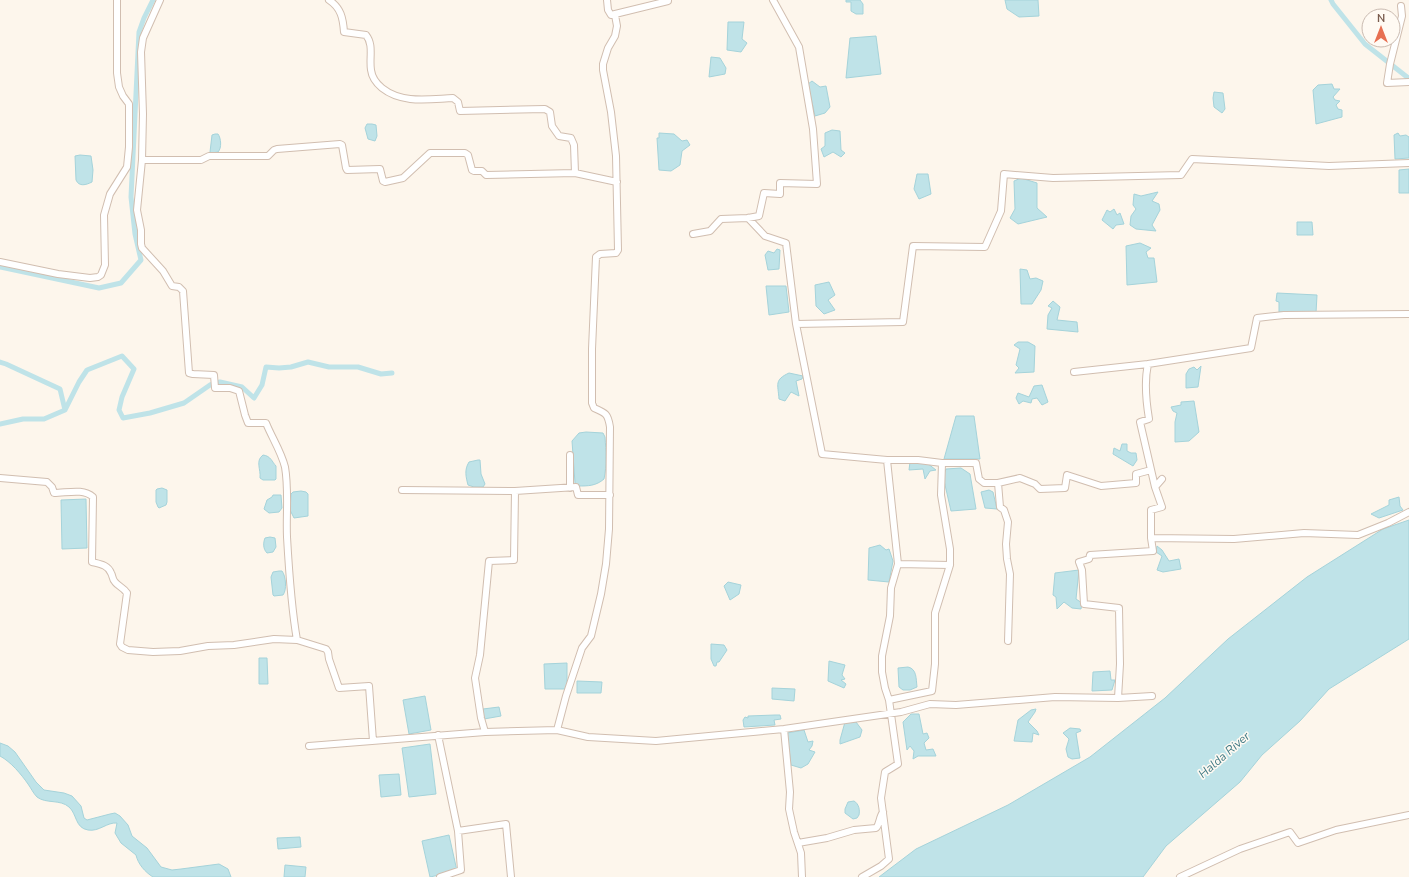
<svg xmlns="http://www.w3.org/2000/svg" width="1409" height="877" viewBox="0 0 1409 877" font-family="'Nunito Sans',sans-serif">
	<rect width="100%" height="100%" fill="#fdf6ec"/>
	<!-- water -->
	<path fill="#bfe3e8" stroke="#a5d3da" d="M846,0H860L863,4V14H856L851,11V2H846Z
		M1005,0H1038L1039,16L1019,17L1007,9Z
		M728,22H744L742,39L747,43L741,52L727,50Z
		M876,36L881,74L846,78L850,38Z
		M711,57L720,58L726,68L725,74L709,77Z
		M812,81L820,87L826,86L830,107L825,113L815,116L808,84Z
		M1332,84L1334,89H1340L1333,97L1335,100L1340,101L1336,105L1338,109L1342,110V117L1316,124L1313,90L1318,85Z
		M1214,92L1223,93L1225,109L1222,113L1214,107L1213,98Z
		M367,124H372L376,125L377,136L375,141L368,139L365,128Z
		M832,130L840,131L841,150L845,153L841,157L833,152L824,157L821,149L825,146V133Z
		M659,133L674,134L682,141L687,140L690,145L682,151L680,165L671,171L659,170L657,138H659Z
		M1398,133L1400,136L1406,135L1409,137V158L1395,159L1394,135Z
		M215,134H218C221,138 222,148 218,152L212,153L210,152L212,135Z
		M80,155L91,156L93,170L92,182C86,185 79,187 76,180L75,156Z
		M1409,169V193H1399V170Z
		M917,174H928L931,194L919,199L914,189Z
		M1021,178L1037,183V208L1047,217L1018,224L1010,218L1015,209L1014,181Z
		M1158,192L1152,201L1159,204L1160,210L1152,225L1156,231L1136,229L1130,225L1131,216L1136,209L1133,205L1134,194L1141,196Z
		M1114,209L1117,215L1120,213L1124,224L1116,225L1113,229L1102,220L1107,210L1110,212Z
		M1297,222H1312L1313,235H1297Z
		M1140,243L1151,248L1146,252L1148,258H1154L1157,282L1127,285L1126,246Z
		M777,249L780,250L779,269L768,270L765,255L768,251L774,253Z
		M1020,269L1027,270L1030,279L1036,278L1043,281L1041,290L1032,304H1021Z
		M829,282L835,295L828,300L835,310L824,314L816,306L815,285Z
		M766,286H786L789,312L769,315Z
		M1277,293L1317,295L1316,313L1279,312V302L1276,301Z
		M1053,301L1060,307L1057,320L1077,322L1078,332L1047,329L1048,315L1052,308L1048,306Z
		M1018,342H1028L1035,346L1034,372L1015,373L1019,368L1016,365L1020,349L1014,345Z
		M1201,366L1198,387L1186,388V374L1189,369L1194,367L1197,370Z
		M789,373L803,376L802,379L796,381L799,396L791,392L785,401L779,399C778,384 774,380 789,373Z
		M1042,385L1048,402L1042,405L1037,398L1032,399L1031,403L1023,401L1019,404L1016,398L1018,393L1029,397L1034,386Z
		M1194,401L1199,432L1189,441L1175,442V422L1177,413L1173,411L1171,407L1181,405V402Z
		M956,416H974L980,459H944Z
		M586,432L603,433L605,437C606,451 607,465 604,479C596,486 588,486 578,486L575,483L572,441L579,433Z
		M1122,444H1127V451L1131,453H1136L1137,460L1133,466L1113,454L1114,448L1120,451Z
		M263,455C271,456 272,462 276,466V479L275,480H263L260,478C261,469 255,461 263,455Z
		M478,460H480L481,474L485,484L483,487H474L468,485C466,477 464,470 469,462Z
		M910,462L927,463L936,470L930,471L925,479L923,469L909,470Z
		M961,468L970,474L976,509L951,511L943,476L946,469Z
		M162,488L167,490V502L166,505L159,508L158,507L156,502V490L157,489Z
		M989,490L993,492L997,509L985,508L981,492Z
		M301,491L306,492L308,494V516L294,518L290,510L291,494L293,492Z
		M273,495H281L282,508L279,512L269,513L264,509L267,500L272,497Z
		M1399,497L1400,506L1403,510L1379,518L1371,514L1389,505V500Z
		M86,499L87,548L62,549L61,500Z
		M1409,520V639L1329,689L1300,721L1262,755L1240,782L1166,846L1143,877H879L916,849L1008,805L1090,757L1165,698L1228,639L1307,577L1383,529Z
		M270,537L275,538L276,547L273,552L267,553C263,549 263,543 265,538Z
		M880,545L886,550L889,549L893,561L889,582L868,580L869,548Z
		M1157,546L1162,550L1169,561L1179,559L1181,569L1163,572L1157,570L1162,556L1156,552Z
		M1079,570L1076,599L1082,603L1081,609L1072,608L1064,602L1057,609L1056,597L1053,595L1055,573Z
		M279,571H282C286,576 287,590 283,595L274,596L273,595L271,577L273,572Z
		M728,582L741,585L739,594L730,600L724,586Z
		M711,644L724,645L727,650L719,662H717L716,666H714L711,659Z
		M259,658H267L268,684H259Z
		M829,661L845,665L842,675L845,679L841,680L846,684L844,688L828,681Z
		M567,663V689H545L544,664Z
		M908,667C917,669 916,679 917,687L910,690H903L899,687L898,668Z
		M1110,671L1111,680H1115L1112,690L1092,691L1093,672Z
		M577,681L602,682L601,693H577Z
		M772,688L795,689L794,701L772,699Z
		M425,696L431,730L409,734L403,700Z
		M499,707L501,716L484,719L483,709Z
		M1036,709L1035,712L1028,722L1037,731L1039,735L1033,733L1032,742L1014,741L1018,720L1031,710Z
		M911,714H919L923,734L927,733L929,738L924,743L926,750L933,749L936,756H918L913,759L914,751L910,746L907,750L903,722Z
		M775,715H780L781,719L774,720L775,725L744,727L743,720L745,717L748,718V716Z
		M845,722H856L862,730L860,737L840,744V740Z
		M1070,728L1080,729L1081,731L1076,733L1080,758L1072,759L1068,757L1066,749L1069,739L1063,733Z
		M804,730L808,742L813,741L812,746L809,750L815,752L808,764L801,768L791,765L787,733Z
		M0,743L8,746L15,752L36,782L44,790L64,793L72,796L81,806L84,818L87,820L110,814L115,813L120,816L128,825L132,836L147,848L161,867L172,870L181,869L219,864L228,869L231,877H153C145,872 138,864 136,855L121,843L115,833L117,823C107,822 99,832 88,830C75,828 77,814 69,807C60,799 46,804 37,797C33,793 31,788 28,784C21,774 11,762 0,756Z
		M430,744L436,794L409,797L402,748Z
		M399,774L401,795L381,797L379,775Z
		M854,801C859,804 860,810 859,815L857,818L853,819L845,813V809L848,802Z
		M449,835L457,871L430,877L422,841Z
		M300,837L301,847L278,849L277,838Z
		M285,865L306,867L305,877H284Z"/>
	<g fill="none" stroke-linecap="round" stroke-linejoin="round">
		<!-- canal -->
		<path stroke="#bfe3e8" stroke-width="5" d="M1331,0L1333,4L1365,44L1407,77L1409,78
			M0,267L99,288L121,283L141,260L135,234L131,197L139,32L144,18L153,0
			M0,362L6,364L60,389L65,410
			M0,424L23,419H44L65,410L79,382L87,370L122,356L134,369L122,397L119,410L123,418L150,413L184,403L210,385L220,382L242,387L254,398L262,385L266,367L279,368L291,367L308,362L329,367H358L381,374L392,373"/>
		<!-- minor casing -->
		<g stroke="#d1beb0" stroke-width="8">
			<path id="minor" d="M160,0L143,38L141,52L143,114L142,160L137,210L141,230V244L142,248L163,271L172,286L179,287L183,291L189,373L193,374L214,375L215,388H230L239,391L245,415L248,423H266C272,438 281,451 285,467C289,490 286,515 287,537C289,572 291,606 297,640L326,649L328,652L329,659L339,688L369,686L373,741
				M329,0C341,8 343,18 344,32L366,35C374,45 369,58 371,70C372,78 376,83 382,88C402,104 429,99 453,98L458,102L460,111L545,109L550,112L552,126L559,136L571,138L574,145L575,173
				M607,0L608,10L611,15L668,1V0
				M1401,6L1402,16L1390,64L1387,83L1409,82
				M142,160H201L209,156H268L274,150L277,149L340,144L342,145L346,168L347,170L380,169L383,181L385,182L403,178L430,153H465L468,155L472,170L474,171H482L486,175L575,173L617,182
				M748,218L765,236L786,243L796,324L822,454L887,460L898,564L891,588L890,616L882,656V672L885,688L889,700L898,764L885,772L881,798L889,859L881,866L862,877
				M693,234L710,231L721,219L748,218L759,216L764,193L780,194V183L817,184L813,129L799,47L773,0
				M0,262L58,274L90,278L98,277L101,275L105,265L104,215L110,194L127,167L129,147V104L123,96L119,87L117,73V0
				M796,324L903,322L913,246L985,247L1001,211L1004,174L1053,178L1181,175L1192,159L1329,166L1409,163
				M1148,364L1251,348L1257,318L1284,315L1409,314
				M1074,372L1148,364C1144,382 1146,401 1149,419L1140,422L1155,487
				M570,455V488
				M887,460H918L942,463L941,495L950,549V565L898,564
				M942,463H976L979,479L984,483H998L1020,478L1035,484L1040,489L1065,488L1067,475L1101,486L1136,483V474L1151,470
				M0,478L47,482L52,487L54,493C67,493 83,488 93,497L92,562C100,564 108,565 111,573C113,576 112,579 115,582C118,586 123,587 127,593L120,644L122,647L128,650L153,652L180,651L208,646L234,645L274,639L297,640
				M998,483L1000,507L1004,510L1008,522L1006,544L1007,559L1010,574L1008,641
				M402,490L515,491L514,560L489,561L480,655L475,678L481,718L485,732
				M515,491L576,487L578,495H610
				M1151,538V510L1162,507L1155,487L1162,479
				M1118,698L1120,664L1119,608L1084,604L1082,570L1079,562L1089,559L1090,555L1153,551L1151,538L1234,539L1304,533L1358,535L1388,523L1409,512
				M889,700L932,691L935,664V613L950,565
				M784,729L790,792L789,809L794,832L801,853L802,877
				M557,730L566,696L582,648L591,636L601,594L606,564L609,529L610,427C608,414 606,413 594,408L592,403V349L596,257L600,254L616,253L618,250L616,156L611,112L603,70V64L608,48L615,36L617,26L615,15
				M438,735L458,831L461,870L440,877
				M309,746L485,732L557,730L588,737L656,741L784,729L901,712L930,704L956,705L1055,697L1118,698L1152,696
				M458,831L506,824L511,877
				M798,843L827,838L854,830L876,828C880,824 879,817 883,812
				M1180,877L1240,849L1290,832L1298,843L1336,830L1409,815"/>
		</g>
		<!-- minor -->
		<use href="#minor" stroke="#fff" stroke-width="6"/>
	</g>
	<g text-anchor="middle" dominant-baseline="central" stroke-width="3" stroke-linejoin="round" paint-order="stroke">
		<!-- water labels -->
		<g font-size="12" font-style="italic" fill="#437c86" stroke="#fffaf3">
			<text transform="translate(1224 755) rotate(-41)">Halda River</text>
		</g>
	</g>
	<!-- north arrow -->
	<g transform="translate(1381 28)"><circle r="19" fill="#fffaf3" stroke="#cabbb1"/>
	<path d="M0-3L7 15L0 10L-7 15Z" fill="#e76f51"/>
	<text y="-6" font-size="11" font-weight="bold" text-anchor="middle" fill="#7a5c4d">N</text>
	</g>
</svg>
